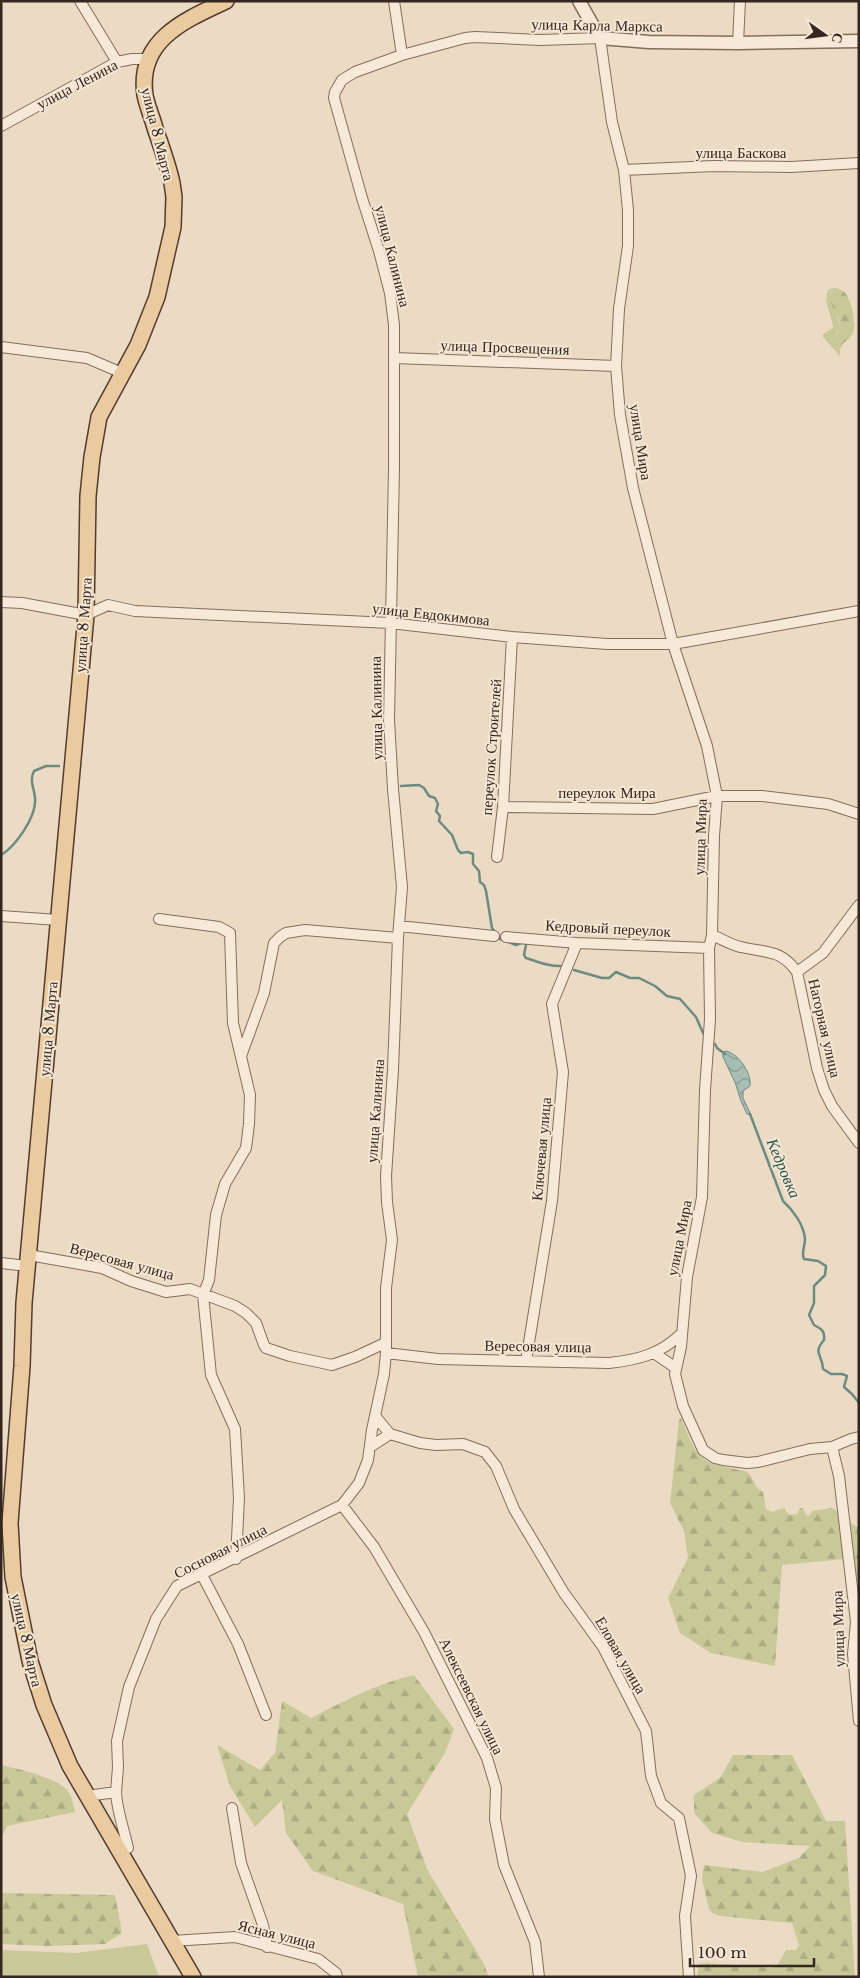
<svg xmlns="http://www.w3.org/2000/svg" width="860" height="1978" viewBox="0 0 860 1978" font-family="'Libre Baskerville',serif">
	<defs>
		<pattern id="forest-firs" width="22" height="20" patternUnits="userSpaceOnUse" patternTransform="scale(1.25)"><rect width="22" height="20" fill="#c8c899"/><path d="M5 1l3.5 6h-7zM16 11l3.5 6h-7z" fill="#acac83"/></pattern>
		<pattern id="water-waves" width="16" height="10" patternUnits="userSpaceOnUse" patternTransform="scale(1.25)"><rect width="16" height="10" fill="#a6beb4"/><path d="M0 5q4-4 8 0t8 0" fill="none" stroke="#889a92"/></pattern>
	</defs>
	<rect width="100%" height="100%" fill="#ebdbc4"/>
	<!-- green -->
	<path fill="#c8c899" d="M833,288L830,293L840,326L835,337H823V334L833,328V325L826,301L828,290Z
		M147,1944L159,1977H1V1950L76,1953Z"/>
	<!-- forest -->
	<path fill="url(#forest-firs)" d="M833,288C837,288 842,290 844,292C851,297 857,326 853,333C848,344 839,340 840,356L823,337H835C850,316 822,308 833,288Z
		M681,1418C699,1462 699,1462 745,1471C755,1476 752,1487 763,1492L766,1509L772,1512L784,1508L789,1515L797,1514L800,1508H803L806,1515L809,1516L812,1511L832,1508L838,1512L844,1559L782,1565L775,1666L711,1653L680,1633L668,1598L688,1558L684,1531L670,1503L679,1420Z
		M851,1523L859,1528V1577L856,1576L854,1571Z
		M414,1675L454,1729L445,1753L407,1814L428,1871L483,1962L489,1977H418L403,1904L313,1871L286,1833L282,1800L255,1827L230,1786L217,1745L260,1770L275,1753L282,1701L311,1718C344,1701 378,1683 414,1675Z
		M733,1755H792L826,1821H845L855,1977H697L699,1964L706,1963L771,1968L777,1966L786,1950H796L799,1945L792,1923L720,1916L712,1913L709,1909L702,1879L704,1865L763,1872L799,1858L810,1846L743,1842L712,1833L694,1813V1795L720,1778Z
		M1,1765C18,1769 55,1777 67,1790C72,1796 73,1804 75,1812L7,1826L1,1837Z
		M1,1893L115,1895L122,1933L105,1944L45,1946L1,1944Z"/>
	<!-- water -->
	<path fill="url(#water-waves)" stroke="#6d8b80" d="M726,1051C739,1054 752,1074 750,1086L743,1091V1098L751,1115L747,1114L741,1101L735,1082L723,1057V1052Z"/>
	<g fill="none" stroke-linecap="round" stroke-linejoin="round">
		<!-- stream -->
		<path stroke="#6d8b80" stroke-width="2.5" d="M401,786L419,785L424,788L429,796L435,798L438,804L436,811L440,816L439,821L452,835L458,850L461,853L468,852L473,854V864L479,871L480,882L484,885L486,891L492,928L500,939L516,945L524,942L526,945L524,955L526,958C539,962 550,967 563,966
			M1,855C16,846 37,816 35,798C34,787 29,781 34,771L46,766H59
			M574,970L602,978H609L616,972L630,978H639L655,986L667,996L680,999L696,1017L703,1033
			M715,1044L717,1048L725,1054
			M750,1114L783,1201C793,1210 804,1225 805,1239C805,1247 801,1252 804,1259L818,1261L826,1266L825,1275L814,1286V1303L809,1315L814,1325C822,1329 825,1331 824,1340C812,1354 823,1355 823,1369L831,1374H842L847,1376L844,1387L852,1394L859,1403"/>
		<!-- minor casing -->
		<g stroke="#846d5c" stroke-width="12">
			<path id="minor" d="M80,1L117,62
				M394,1L402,55
				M738,43L740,1
				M1,126L117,62L132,59H148
				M624,170L714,166L791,167L859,163
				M1,347L87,358L122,373
				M394,358L616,366
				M1,602L22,603L86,615L108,605L135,611L390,623L512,637L607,644H673L859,611
				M503,807L653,809L717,796H762L828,804L859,814
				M497,857L503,807L512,637
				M859,905L823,953L797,972L817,1068L824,1090L832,1106L859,1143
				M1,916L58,920
				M159,919L219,927L230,933L233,1023L250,1095L249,1124L246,1148L225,1184L216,1215L209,1280L203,1295L211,1375L235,1429L239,1498L236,1559
				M399,926L494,936
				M712,935C722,939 731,945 741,947C766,953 781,949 797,972
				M506,937L577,943L709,948
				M241,1056L264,993L274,943L280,937L286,933L305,930L398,938
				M29,1255L102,1268L131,1281L166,1292L190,1289L235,1306L246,1313L256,1323L264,1345L266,1348L290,1356L332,1365L355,1357L385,1343
				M1,1263L27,1266
				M386,1353L438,1359L609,1363C638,1360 661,1354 682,1333
				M654,1353L676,1368
				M526,1361L552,1201L563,1072L552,1004L577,943
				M375,1416L390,1434
				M370,1447L390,1434L420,1443L436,1445L463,1444L485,1452L496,1466L514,1509L564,1593L603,1647L646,1731L651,1776L661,1803L679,1818L691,1876L685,1916L689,1977
				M832,1447L839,1476L856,1622L853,1654L859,1721
				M342,1505L374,1547L424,1632L487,1758L496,1788L495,1819L504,1865L535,1942L539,1977
				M202,1575L238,1644L266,1715
				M116,1792C117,1812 124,1829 128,1848
				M87,1796L116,1792L118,1767L117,1741L129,1687L156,1619L177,1586L342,1505L359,1483L368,1460L372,1430L384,1374L386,1353V1288L392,1240L387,1202L386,1176L393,1070L398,938L402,887L393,789L389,720L394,468V325L390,293L379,251L362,198L334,98L335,92L342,80L355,72L402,55L465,38L475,37L540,40L600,38L612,122L624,170L628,210V246L619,309L616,366L620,415L633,488L673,644L707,746L717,796L714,836L712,935L709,948L710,1019L705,1090L702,1197L687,1277L681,1347L675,1374L683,1406L703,1450L715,1458L723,1460L747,1463L758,1462L810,1449L832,1447L851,1439L859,1437
				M232,1808L241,1863L263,1925L267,1947
				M172,1941L235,1937L318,1959L336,1973L337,1977"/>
		</g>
		<!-- tertiary casing -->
		<g stroke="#846d5c" stroke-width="15">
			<path id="tertiary" d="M579,1L600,38L649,42L738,43L859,41"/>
		</g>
		<!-- primary casing -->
		<g stroke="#523c30" stroke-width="18">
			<path id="primary" d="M193,1977L70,1766L44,1705L30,1661L13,1577L10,1523L22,1366L24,1303L86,615L88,496L92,457L99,417L138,345L157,297L173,227L174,197L172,183C168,164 161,146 155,128C152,117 147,106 145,95C137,40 185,20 226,1"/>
		</g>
		<!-- minor -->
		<use href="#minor" stroke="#f6e9d7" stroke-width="10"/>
		<!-- tertiary -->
		<use href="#tertiary" stroke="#f6e9d7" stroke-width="12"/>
		<!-- primary -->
		<use href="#primary" stroke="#ebca9f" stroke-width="15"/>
	</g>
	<g text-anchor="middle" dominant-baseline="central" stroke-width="4" stroke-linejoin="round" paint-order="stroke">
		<!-- street labels -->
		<g font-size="15" fill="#35271f" stroke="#f3e6d3">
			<text transform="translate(597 25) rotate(1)">улица Карла Маркса</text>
			<text transform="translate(77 84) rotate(-28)">улица Ленина</text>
			<text transform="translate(158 134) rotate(76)">улица 8 Марта</text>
			<text x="741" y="152">улица Баскова</text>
			<text transform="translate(393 256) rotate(76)">улица Калинина</text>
			<text transform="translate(505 347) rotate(2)">улица Просвещения</text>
			<text transform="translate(641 442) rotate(81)">улица Мира</text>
			<text transform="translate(431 614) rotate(6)">улица Евдокимова</text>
			<text transform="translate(83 625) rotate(-86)">улица 8 Марта</text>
			<text transform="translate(376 708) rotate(-91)">улица Калинина</text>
			<text transform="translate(491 747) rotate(-86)">переулок Строителей</text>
			<text x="607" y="792">переулок Мира</text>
			<text transform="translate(700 837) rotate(-88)">улица Мира</text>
			<text transform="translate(608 928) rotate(3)">Кедровый переулок</text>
			<text transform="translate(825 1028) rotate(77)">Нагорная улица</text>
			<text transform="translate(48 1029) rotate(-85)">улица 8 Марта</text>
			<text transform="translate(375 1111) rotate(-86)">улица Калинина</text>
			<text transform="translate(541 1149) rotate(-85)">Ключевая улица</text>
			<text transform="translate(679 1238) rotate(-79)">улица Мира</text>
			<text transform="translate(122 1261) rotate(15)">Вересовая улица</text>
			<text transform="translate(538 1346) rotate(1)">Вересовая улица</text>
			<text transform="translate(220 1551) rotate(-27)">Сосновая улица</text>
			<text transform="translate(838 1629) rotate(-92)">улица Мира</text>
			<text transform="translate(27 1640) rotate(77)">улица 8 Марта</text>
			<text transform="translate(621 1655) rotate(60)">Еловая улица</text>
			<text transform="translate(472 1696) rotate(64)">Алексеевская улица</text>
			<text transform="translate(277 1934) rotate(14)">Ясная улица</text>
		</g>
		<!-- water labels -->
		<g font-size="16" font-style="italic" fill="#2f544d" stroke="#f3e6d3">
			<text transform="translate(784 1168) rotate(67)">Кедровка</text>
		</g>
	</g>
	<!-- border -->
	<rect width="860" height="1978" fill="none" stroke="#35271f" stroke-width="5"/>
	<!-- north arrow -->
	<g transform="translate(825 35) rotate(104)" stroke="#f3e6d3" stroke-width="4" paint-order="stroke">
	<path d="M0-4L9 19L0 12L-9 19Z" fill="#35271f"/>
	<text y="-8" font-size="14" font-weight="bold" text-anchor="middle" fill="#35271f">С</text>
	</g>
	<!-- scale -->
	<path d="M690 1958v8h124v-8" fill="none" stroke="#35271f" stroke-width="2.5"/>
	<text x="698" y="1958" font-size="15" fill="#35271f" stroke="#f3e6d3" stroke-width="4" paint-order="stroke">100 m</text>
</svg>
